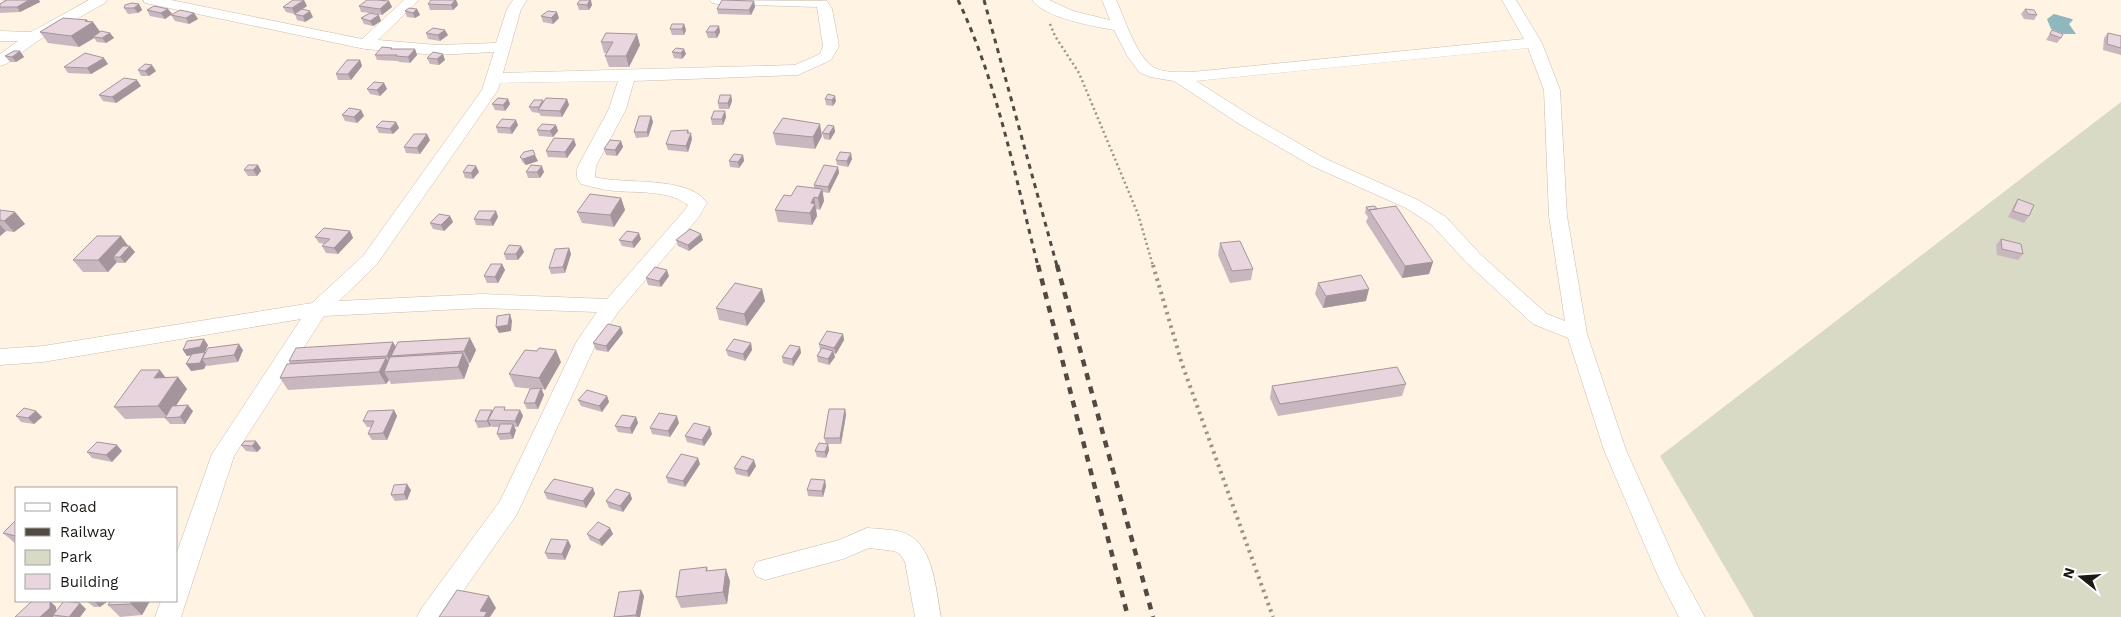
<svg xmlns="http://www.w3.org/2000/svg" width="2121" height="617" viewBox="0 0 2121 617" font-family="'Work Sans',sans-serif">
	<rect width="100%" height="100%" fill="#fff3e3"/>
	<!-- green -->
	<path fill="#d8dac5" d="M2121,102V617H1754L1660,456Z"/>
	<!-- water -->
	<path fill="#8fb8be" d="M2054,14L2072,19L2073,20L2069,24L2076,34H2064L2051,29L2047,19Z"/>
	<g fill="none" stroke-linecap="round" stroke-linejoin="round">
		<!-- street casing -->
		<g stroke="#c8bcae" stroke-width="1">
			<path id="street" d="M89,0H107L105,3L39,40L6,64L0,66V54L18,41H0V31L31,32Z
				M143,0H171L362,39L404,0H419L378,40L437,45L496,43L507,9L513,0H527L521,9L503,73L795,65L820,54L823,46L817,7L717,4L712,3L710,0L827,1L832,9L839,46L831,60L798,75L634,81L626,109L596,166L595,177C624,185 689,175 707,203L698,218L619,311L596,344L517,514L445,617H417L421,609L500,501L577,341L597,312L482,308L324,316L234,456L181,617H155L161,601H176V555L212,454L301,319L43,362L0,365V349L43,346L312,303L363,256L482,90L494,52L437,55L365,49L150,4L145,3ZM618,81L609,109L578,166C576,173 576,178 581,184C592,187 603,190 615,191C639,193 668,190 688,205L684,211L607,299L482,294L339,301L377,264L498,90L500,83Z
				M1032,0H1049L1073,11L1110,20L1102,0H1116C1125,19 1138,62 1157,69C1168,73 1181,72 1192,72L1524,39L1502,0H1516L1542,43L1560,90L1567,216L1587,334L1626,450L1680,571L1705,617H1679L1658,576L1604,450L1568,338L1533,324L1466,262L1432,225L1406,208L1312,166L1241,125L1174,81L1150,77L1139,72L1128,57L1114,30C1092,26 1045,18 1032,0ZM1528,48L1544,90L1549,216L1565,321L1547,314L1480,254L1446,217L1418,200L1324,158L1253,117L1196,81Z
				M867,528C877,529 888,529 898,531C934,539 935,587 941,617H915L905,562L900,554L894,551L869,548L843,559L765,580L756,576L753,569L756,562L839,540Z"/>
		</g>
		<!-- path-far1 -->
		<path stroke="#9c9388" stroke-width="2.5" stroke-dasharray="2 3" stroke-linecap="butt" d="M1050,24L1055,36L1079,73L1138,214L1153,266"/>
		<!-- path -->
		<path stroke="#9c9388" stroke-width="4" stroke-dasharray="2.5 4.5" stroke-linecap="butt" d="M1153,265L1182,364L1273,617"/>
		<!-- street -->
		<use href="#street" fill="#fff" fill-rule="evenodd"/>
		<!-- rail-far1 -->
		<path stroke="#504a43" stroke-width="3" stroke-dasharray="5 5" stroke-linecap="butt" d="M958,0C998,84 1015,177 1038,266
			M984,0L1057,266"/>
		<!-- rail -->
		<path stroke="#504a43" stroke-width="4.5" stroke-dasharray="7 7" stroke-linecap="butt" d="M1038,265L1128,617
			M1057,265L1153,617"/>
	</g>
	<!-- wall -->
	<path fill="#c8b7be" d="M1,0H39L40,2L20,12L0,13V4L6,1Z
		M431,0H456L458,5L453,10H430L428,4Z
		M389,1L392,7L382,15L371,13L381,21L373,26L364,24L361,18L370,13L361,12L359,6Z
		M754,1L755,7L751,15L718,14L717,9Z
		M139,4L142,10L138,13L128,14L124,8Z
		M577,4L592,5L589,10H579Z
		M307,6L298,12L313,17L305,22L297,20L295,14L286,12L283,7Z
		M168,9L172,14L165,19L150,16L147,10Z
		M417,9L420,15L415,18L407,17L405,11Z
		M2025,9L2037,15L2034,20L2024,19L2021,14Z
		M194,13L198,19L189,24L175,21L171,15Z
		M541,16L559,18L553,24L543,22Z
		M87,20L88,21L93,22L100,32L110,33L114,38L106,43L97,42L94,38L79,47L48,43L40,32Z
		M684,24L686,30L684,35H672L670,29Z
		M719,26L720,32L717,38H708L706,32Z
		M2052,30L2061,38L2057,43L2046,40Z
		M426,33L448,35L440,41L428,39Z
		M606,33L640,45L629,67H609L605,56L607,53H604L601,42Z
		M2108,33L2121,36V55L2103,50L2104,38Z
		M676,48L686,54L682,59L674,58L672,52Z
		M393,49H415L417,55L410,63L399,62L398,61L377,60L375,55Z
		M20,51L24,57L16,62H10L5,56Z
		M427,58L445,60L439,65L430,64Z
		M360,60L362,66L351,80H338L336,74Z
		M108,64L91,74L68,73L64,67Z
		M138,70L156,71L149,76H141Z
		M384,83L387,89L380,96L370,94L367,89Z
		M141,86L116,103L103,101L99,95Z
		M828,94L836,101L833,106L826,105L825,99Z
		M731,95L732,101L729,109H719L718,103Z
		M508,99L510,104L505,111L495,110L492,104Z
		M567,99L569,105L562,117L541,116L539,113L532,112L529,107L543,103Z
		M361,110L364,116L357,123L345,121L342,115Z
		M725,111L726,117L723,125H712L711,119Z
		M651,116L653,122L648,137L636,138L634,132Z
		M396,122L399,128L393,134L379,133L376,127Z
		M518,125L512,134L498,133L496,127Z
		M556,125L558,131L553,137L539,136L537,130Z
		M834,126L835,132L830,140L824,139L822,133Z
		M689,133L692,139L688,152L668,150L666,144Z
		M773,133L822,136L815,149L776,145Z
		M430,140L420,154L406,153L404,147Z
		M621,141L623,147L617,156L606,155L604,149Z
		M576,145L567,158L548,157L546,151Z
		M743,155L744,161L739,168L730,167L729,161Z
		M520,157L538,161L526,165L523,163Z
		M852,159L848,167L837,165L836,160Z
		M258,165L261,171L257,176H248L244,170Z
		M838,167L839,173L829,193L823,192L824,201L820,210L817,209L816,210L817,216L812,225L778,222L775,210L814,188V185Z
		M463,172H479L473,179L465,178Z
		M526,172H544L540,178H528Z
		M621,198L625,210L614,227L582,223L577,212Z
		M2018,199L2029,216L2024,223L2008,217L2014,205Z
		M1366,207L1377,209L1433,262L1429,274L1402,278L1366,222L1368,217L1365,213Z
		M0,210L15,212L25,224L14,232L6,231L0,236Z
		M496,211L498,217L493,226L476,225L474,219Z
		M450,216L453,222L444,231L433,229L430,223Z
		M350,231L353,238L338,254L326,253L322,246L325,244L319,243L315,237Z
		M641,239L634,248L622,246L619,240Z
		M2001,239L2023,254L2018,260L1997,255L1996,245Z
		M676,240H703L689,251L678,246Z
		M1220,243L1253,269L1251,280L1230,283L1218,255Z
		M129,246L135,252L125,263H118L117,262L108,272H83L73,260Z
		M521,246L524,252L518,260H506L504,254Z
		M569,248L571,254L565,273L551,274L549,268Z
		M502,264L505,270L498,283H487L484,276Z
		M669,276L661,287L648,285L646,278Z
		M1318,283L1366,301L1323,308L1315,294Z
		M762,289L765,301L747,326L719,320L716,308Z
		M623,333L608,352L596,350L593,343Z
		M843,334L844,340L836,354H834L835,357L829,365L818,362L817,356L820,350L819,344Z
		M470,338L476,350L470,363L468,364L469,365L464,379L391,384L389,380L386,384L288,390L280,378L290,364L289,361L396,346Z
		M751,343L752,350L745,361L728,356L726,350Z
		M208,345L205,352L206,353L243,350L238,362L207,366L206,365L204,369L191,371V355L187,356L183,350Z
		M800,347L801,353L793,366L783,363L782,357Z
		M561,362L545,390L542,389L544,395L538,409H527L524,403L534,389L515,387L509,374Z
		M178,377L187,389L176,405L193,411L185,424H170L165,418L125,419L114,407L166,378Z
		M1406,384L1402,396L1278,416L1270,398L1272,386Z
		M607,396L609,402L602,412L581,406L578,400Z
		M845,409L846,415L841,444H828L829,450L826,458L817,457L815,451L826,444L824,438Z
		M394,410L397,416L387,440H372L368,434L371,427H367L363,421Z
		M492,410L493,411L520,410L523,416L518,427H514L516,430L513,439L500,440L497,434L500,427H492L491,425L490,427L478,428L475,421Z
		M36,411L42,417L34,424L21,422L16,416Z
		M636,417L638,423L632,434L618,432L615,426Z
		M679,423L670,437L652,434L650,428Z
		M712,434L704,446L687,442L685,436Z
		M245,441L261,448L257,452L246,451L241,445Z
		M122,451L112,462L92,458L87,452Z
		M700,464L685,487L668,483L666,477Z
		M756,466L749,477L736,474L734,468Z
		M826,486L823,497L808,496L807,490Z
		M593,488L595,494L586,508L547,499L544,492Z
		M411,490L407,500L395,501L391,495Z
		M630,493L632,499L623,512L609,508L606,501Z
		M16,520V544L3,533Z
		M610,528L613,534L602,546L590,540L587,534Z
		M571,546L565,560L548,559L545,553Z
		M707,567L708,571L730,581L727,604L681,608L676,597Z
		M641,590L644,596L640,617H614Z
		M50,601L56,607V611L86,609L80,617H55L54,616L53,617Z
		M86,601H108L100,607H94Z
		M111,601H150L142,615L120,617L108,605Z"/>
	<!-- shaded-wall -->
	<path fill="#a3959b" d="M29,0H39L40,2L20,12L17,7Z
		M304,0L307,6L295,14L292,8Z
		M455,0H456L458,5L453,10L451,5Z
		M590,0H591L592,5L589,10L587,5Z
		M389,1L392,7L382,15L380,9Z
		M754,1L755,7L751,15L749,10Z
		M139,4L142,10L138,13L134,8Z
		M168,9L172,14L165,19L161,13Z
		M417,9L420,15L415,18L413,13Z
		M310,11L313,17L305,22L303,16Z
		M557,12L559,18L553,24L551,18Z
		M194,13L198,19L189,24L186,18Z
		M379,15L381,21L373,26L370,21Z
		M87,20L90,24L93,22L101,33L93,37L94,38L79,47L71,36Z
		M684,24L686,30L684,35L682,29Z
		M719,26L720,32L717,38L715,32Z
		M445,30L448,35L440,41L438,35Z
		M110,33L114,38L106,43L102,38Z
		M637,34L640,45L629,67L626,56Z
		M415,49L417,55L410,63L408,57Z
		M684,49L686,54L682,59L681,53Z
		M20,51L24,57L16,62L12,57Z
		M443,54L445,60L439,65L437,59Z
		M104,58L108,64L91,74L87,68Z
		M360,60L362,66L351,80L348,74Z
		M152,65L156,71L149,76L145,71Z
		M137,80L141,86L116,103L112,97Z
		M384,83L387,89L380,96L377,90Z
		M731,95L732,101L729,109L728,103Z
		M835,96L836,101L833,106L832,100Z
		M508,99L510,104L505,111L503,105Z
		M567,99L569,105L562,117L560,111Z
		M543,100L545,106L540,111L539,107Z
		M361,110L364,116L357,123L354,117Z
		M725,111L726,117L723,125L722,119Z
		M651,116L653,122L648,137L647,132Z
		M516,120L518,125L512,134L510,128Z
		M396,122L399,128L393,134L390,129Z
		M820,124L822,136L815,149L813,137Z
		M556,125L558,131L553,137L550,131Z
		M834,126L835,132L830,140L829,134Z
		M688,130L690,136L691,133L692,139L688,152L686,146Z
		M427,134L430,140L420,154L417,148Z
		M574,139L576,145L567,158L565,152Z
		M621,141L623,147L617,156L615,150Z
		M851,153L852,159L848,167L847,161Z
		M535,155L538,161L526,165L523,159Z
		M743,155L744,161L739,168L738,162Z
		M258,165L261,171L257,176L253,170Z
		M476,166L479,172L473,179L471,173Z
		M542,166L544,172L540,178L537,172Z
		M838,167L839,173L829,193L828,187Z
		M822,189L824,201L820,210L818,198Z
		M814,197L817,216L812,225L810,213L811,203Z
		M621,198L625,210L614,227L610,215Z
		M496,211L498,217L493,226L490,220Z
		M15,212L25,224L14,232L4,221Z
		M450,216L453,222L444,231L441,225Z
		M0,225L6,231L0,236Z
		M350,231L353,238L338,254L334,248Z
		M639,233L641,239L634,248L632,242Z
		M701,234L703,240L689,251L688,245Z
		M121,236L129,247L130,246L135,252L125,263L120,257H113L117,262L108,272L98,260Z
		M521,246L524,252L518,260L516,254Z
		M569,248L571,254L565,273L563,267Z
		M1433,262L1429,274L1402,278L1405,266Z
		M502,264L505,270L498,283L495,277Z
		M667,270L669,276L661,287L659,281Z
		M762,289L765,301L747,326L744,314Z
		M1369,289L1366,301L1323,308L1326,296Z
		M510,314L512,321L511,331L499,333L496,327Z
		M621,327L623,333L608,352L606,346Z
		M843,334L844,340L836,354L834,348Z
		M470,338L476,350L470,363L464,351Z
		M204,339L208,345L205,352L209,358L202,359L206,365L204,369L191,371L186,364L204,353L187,356L183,350Z
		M393,342L400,354L391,356L396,363L394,368L387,356Z
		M751,343L752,350L745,361L743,354Z
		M239,344L243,350L238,362L234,355Z
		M800,347L801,353L793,366L792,359Z
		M556,350L561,362L545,390L539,378Z
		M833,351L835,357L829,365L828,359Z
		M463,353L469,365L464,379L458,367Z
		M386,358L393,370L384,372L389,380L386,384L379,372Z
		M160,370L169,382L154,378Z
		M178,377L187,389L168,418L158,406Z
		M541,388L544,395L538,409L535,403Z
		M607,396L609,402L602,412L599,406Z
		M188,405L193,411L185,424L180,417Z
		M845,409L846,415L841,444L840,438Z
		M394,410L397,416L387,440L383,433Z
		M492,410L495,416L488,420L491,425L490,427L487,421Z
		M520,410L523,416L518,427L515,421Z
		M36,411L42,417L34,424L28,418Z
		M677,416L679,423L670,437L668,431Z
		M636,417L638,423L632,434L630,428Z
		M513,424L516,430L513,439L510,433Z
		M710,427L712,434L704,446L702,440Z
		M256,441L261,448L257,452L252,446Z
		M828,444L829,450L826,458L825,452Z
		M117,445L122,451L112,462L106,455Z
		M698,458L700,464L685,487L683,481Z
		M754,460L756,466L749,477L747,471Z
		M825,480L826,486L823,497L822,491Z
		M407,484L411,490L407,500L404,494Z
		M593,488L595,494L586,508L583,501Z
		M630,493L632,499L623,512L620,506Z
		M610,528L613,534L602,546L599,540Z
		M568,540L571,546L565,560L562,554Z
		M726,569L730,581L727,604L723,592Z
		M641,590L644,596L640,617H637L636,615Z
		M489,596L496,608L490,617H483L480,611Z
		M50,601L56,607V614L53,615L54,616L53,617H40Z
		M94,601H108L100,607Z
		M132,601H150L142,615L131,604Z
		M80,603L86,609L80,617H69Z"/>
	<!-- building -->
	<path fill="#e9d5dd" stroke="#a3959b" d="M7,0H29L17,7H0V4Z
		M293,0H304L292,8L283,7Z
		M367,0H377L389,1L380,9L359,6Z
		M431,0H455L451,5L428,4Z
		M580,0H590L587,5L577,4Z
		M722,0L754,1L749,10L717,9Z
		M132,3L139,4L134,8H124L125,5Z
		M154,6L168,9L161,13L147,10Z
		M409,8L417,9L413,13L405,11Z
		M302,9L310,11L303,16L294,14Z
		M2025,9L2034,10L2037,15L2028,14Z
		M180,10L194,13L186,18L171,15Z
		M548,11L557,12L551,18L541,16Z
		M370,13L379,15L370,21L361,18Z
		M63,18L87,20L85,21L93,22L71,36L40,32Z
		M672,24H684L682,29H670Z
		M710,26H719L715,32H706Z
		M433,28L445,30L438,35L426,33Z
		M2052,30L2063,34L2061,38L2050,34Z
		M101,31L110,33L102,38L93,37Z
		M606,33L637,34L626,56H605L613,42H601Z
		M2108,33L2121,36V48L2107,44Z
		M382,47L392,48L391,49H415L408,57L396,56L397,55H375Z
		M676,48L684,49L681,53L672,52Z
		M14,51H20L12,57L5,56Z
		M433,52L443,54L437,59L427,58Z
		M85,53L104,58L87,68L64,67Z
		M347,60H360L348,74H336Z
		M145,64L152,65L145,71L138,70Z
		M124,78L137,80L112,97L99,95Z
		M374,82L384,83L377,90L367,89Z
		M828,94L835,96L832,100L825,99Z
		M720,95H731L728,103H718Z
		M498,98L508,99L503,105L492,104Z
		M546,98L567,99L560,111L538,110Z
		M534,100H543L539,107H529Z
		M349,108L361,110L354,117L342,115Z
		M714,111H725L722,119H711Z
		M639,116H651L647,132H634Z
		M783,118L820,124L813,137L773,133Z
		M502,119L516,120L510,128L496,127Z
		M382,121L396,122L390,129L376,127Z
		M542,124L556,125L550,131L537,130Z
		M828,125L834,126L829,134L822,133Z
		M688,130L687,133H691L686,146L666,144L671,131Z
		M414,134H427L417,148L404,147Z
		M554,138L574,139L565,152L546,151Z
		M610,140L621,141L615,150L604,149Z
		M533,150L535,155L523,159L520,157L524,152Z
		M840,152L851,153L847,161L836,160Z
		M734,154L743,155L738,162L729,161Z
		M248,165H258L253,170H244Z
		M468,165L476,166L471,173L463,172Z
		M531,165L542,166L537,172H526Z
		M824,165L838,167L828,187L814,185Z
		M797,186L822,189L818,198L814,197L811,203L815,204L810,213L775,210L784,195L791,196Z
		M590,194L621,198L610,215L577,212Z
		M2018,199L2034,205L2029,216L2013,211Z
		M1375,206L1377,209L1369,210V211L1366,207Z
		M1396,206L1433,262L1405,266L1369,210Z
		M0,210L15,212L4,221L0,220Z
		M479,211H496L490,220L474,219Z
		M439,214L450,216L441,225L430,223Z
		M324,228L350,231L334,248L322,246L330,239L315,237Z
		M690,229L701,234L688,245L676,240Z
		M627,231L639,233L632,242L619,240Z
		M97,236H121L98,260H73Z
		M2001,239L2021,244L2023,254L2002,249Z
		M1240,241L1253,269L1232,271L1220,243Z
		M509,245L521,246L516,254H504Z
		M123,246H130L120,257H113Z
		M569,248L563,267L549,268L555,249Z
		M491,264H502L495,277L484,276Z
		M655,267L667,270L659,281L646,278Z
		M1361,275L1369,289L1326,296L1318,283Z
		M735,283L762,289L744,314L716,308Z
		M510,314L508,325L496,327L497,316Z
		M608,324L621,327L606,346L593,343Z
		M827,331L843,334L834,348L819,344Z
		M470,338L464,351L391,356L398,342Z
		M204,339L200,347L183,350L187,341Z
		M734,339L751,343L743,354L726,350Z
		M393,342L387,356L289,361L296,348Z
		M239,344L234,355L202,359L208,348Z
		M790,345L800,347L792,359L782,357Z
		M539,348L556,350L539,378L509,374L525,350L537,351Z
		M822,348L833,351L828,359L817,356Z
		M205,352L200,363L186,364L192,354Z
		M463,353L458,367L384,372L390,357Z
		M386,358L379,372L280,378L287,364Z
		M1397,367L1406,384L1280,404L1272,386Z
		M141,370H160L154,378L178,377L158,406L114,407Z
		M541,388L535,403H524L530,389Z
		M587,390L607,396L599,406L578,400Z
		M188,405L180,417L165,418L172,406Z
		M495,407H505L504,410H520L515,421L488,420Z
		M24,408L36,411L28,418L16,416Z
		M829,409H845L840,438H824Z
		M394,410L383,433L368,434L374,421H363L368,411Z
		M480,410H492L487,421H475Z
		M659,413L677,416L668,431L650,428Z
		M622,415L636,417L630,428L615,426Z
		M694,423L710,427L702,440L685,436Z
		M500,424H513L510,433L497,434Z
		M245,441H256L252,446L241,445Z
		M97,442L117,445L106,455L87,452Z
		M819,443L828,444L825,452L815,451Z
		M681,454L698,458L683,481L666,477Z
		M742,456L754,460L747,471L734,468Z
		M554,479L593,488L583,501L544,492Z
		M811,479L825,480L822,491L807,490Z
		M407,484L404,494L391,495L394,485Z
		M616,489L630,493L620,506L606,501Z
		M16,520V536L3,533Z
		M598,522L610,528L599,540L587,534Z
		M551,539L568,540L562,554L545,553Z
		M707,567L706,571L726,569L723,592L676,597L680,570Z
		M457,590L489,596L480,611L487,612L484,617H439Z
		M641,590L636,615L614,617L619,592Z
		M38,601H50V608L40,617H15L31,602Z
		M64,601L80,603L69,617L53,615Z
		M111,601H132L131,604L108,605Z"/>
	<!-- legend -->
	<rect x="15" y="487" width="162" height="115" fill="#ffffff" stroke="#a4a3a1"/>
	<rect x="25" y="503" width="25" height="8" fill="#ffffff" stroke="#a4a3a1"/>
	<text x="60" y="512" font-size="15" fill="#1c1813">Road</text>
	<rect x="25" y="528" width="25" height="8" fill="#504a43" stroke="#a4a3a1"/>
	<text x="60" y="537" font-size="15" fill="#1c1813">Railway</text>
	<rect x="25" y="550" width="25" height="15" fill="#d8dac5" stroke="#a4a3a1"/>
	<text x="60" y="562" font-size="15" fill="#1c1813">Park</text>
	<rect x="25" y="574" width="25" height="15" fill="#e9d5dd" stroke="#a4a3a1"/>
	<text x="60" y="587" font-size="15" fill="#1c1813">Building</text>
	<!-- north arrow -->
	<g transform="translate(2081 577) rotate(287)" stroke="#ffffff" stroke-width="4" paint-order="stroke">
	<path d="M0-4L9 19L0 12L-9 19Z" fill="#1c1813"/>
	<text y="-8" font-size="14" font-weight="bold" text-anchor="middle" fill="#1c1813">N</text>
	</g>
</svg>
